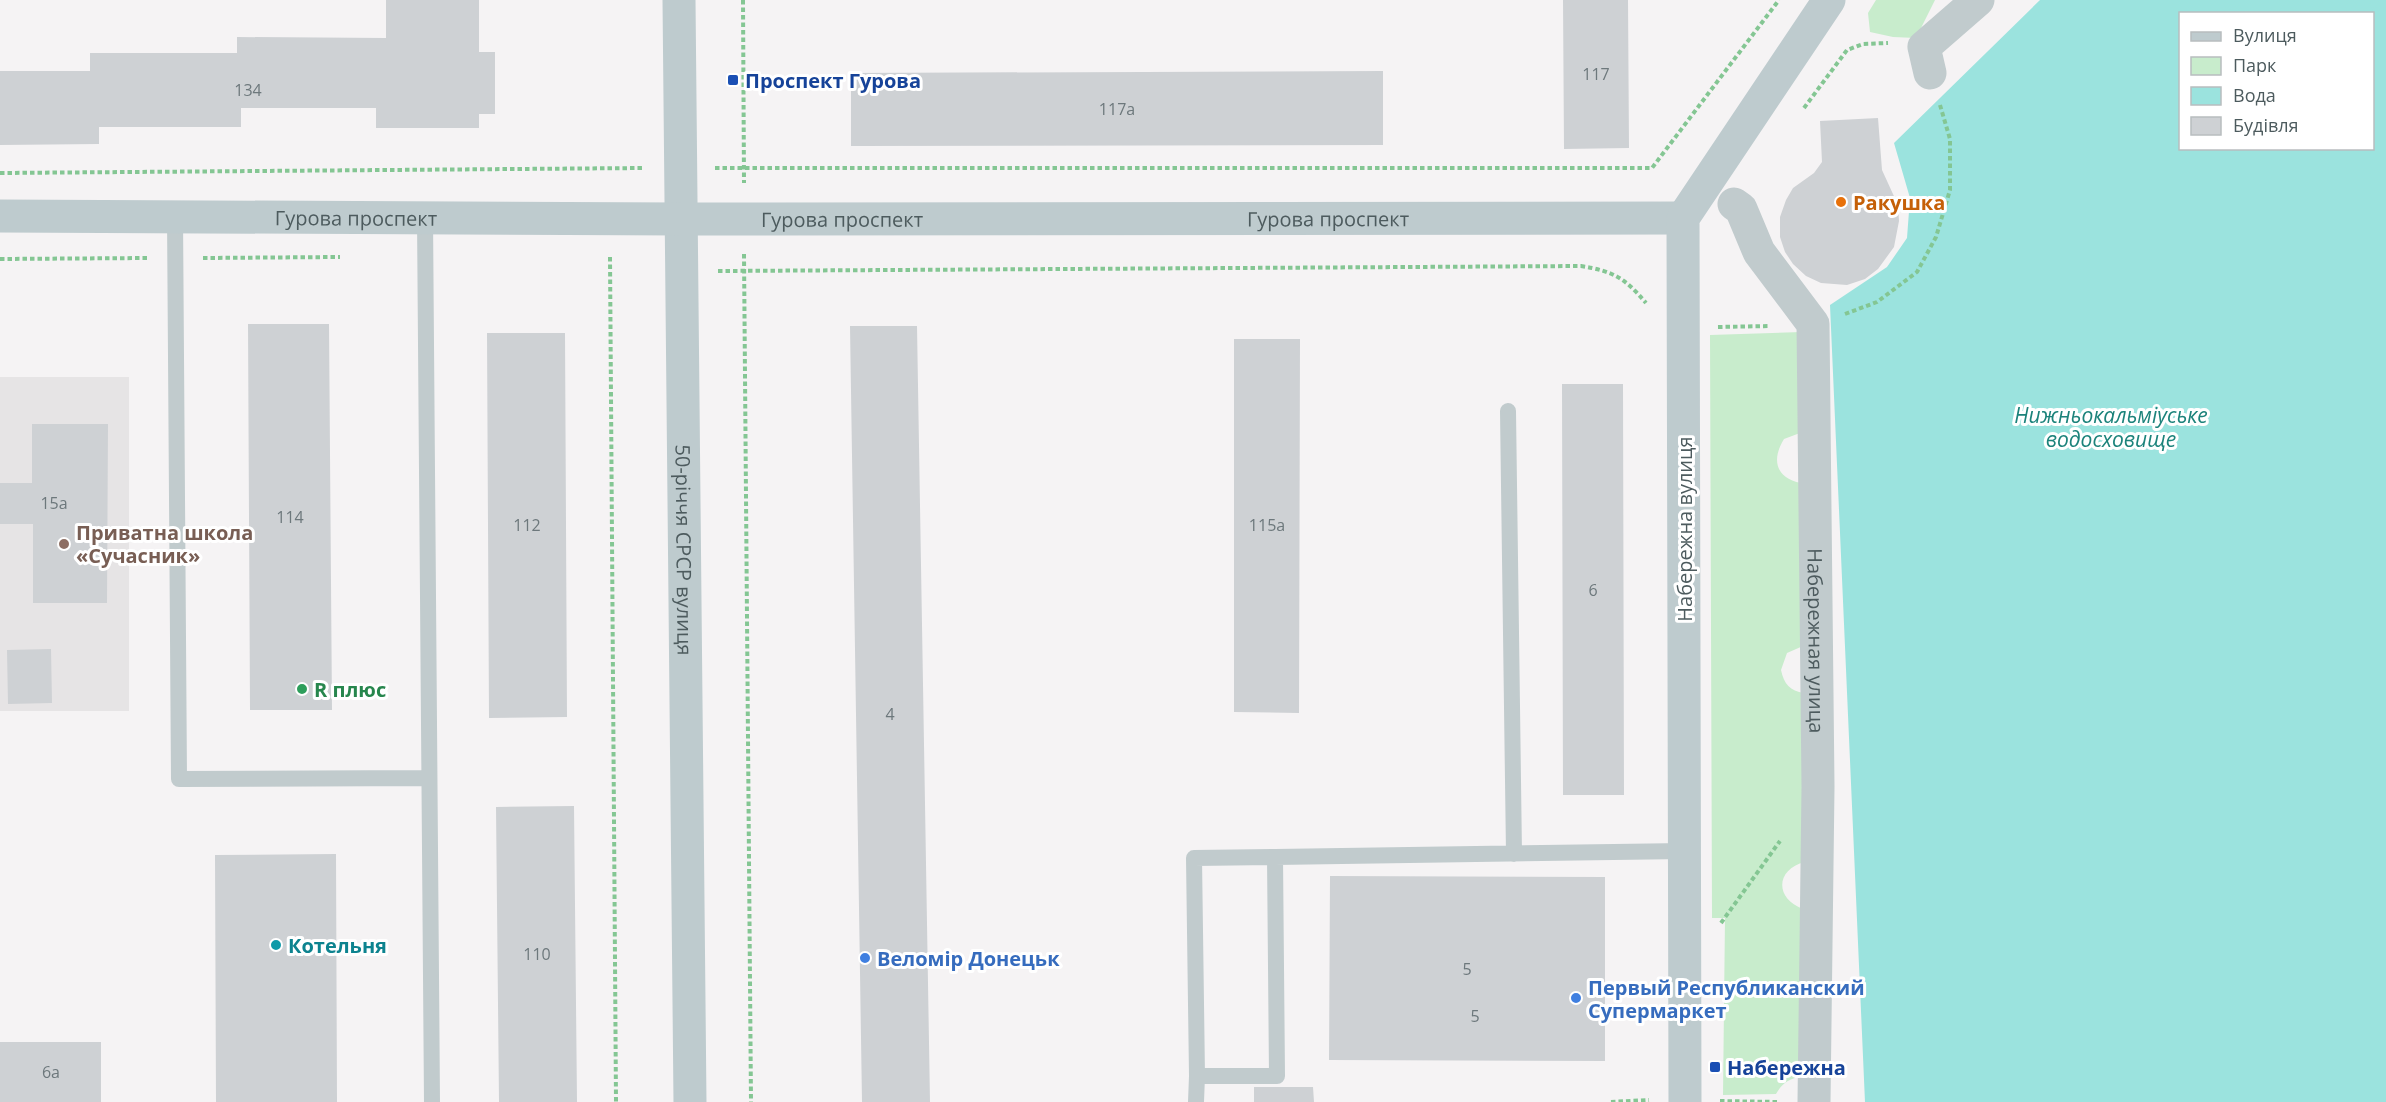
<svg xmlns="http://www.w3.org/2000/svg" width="2386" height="1102" viewBox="0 0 2386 1102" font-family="'Open Sans',sans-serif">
	<rect width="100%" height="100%" fill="#f5f3f4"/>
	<!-- education -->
	<path fill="#e6e4e5" d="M0,377H129V711H0Z"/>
	<!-- green -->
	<path fill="#c8eccc" d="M1876,0H1935L1916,38L1893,37L1870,32L1868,13Z
		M1802,332L1800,433L1784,439C1771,460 1776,478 1801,483L1803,646L1787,653L1781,670C1784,684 1790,691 1804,693L1805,862C1776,869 1774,898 1803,909L1802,1076C1789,1079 1783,1082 1776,1094L1723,1095L1725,918H1712L1710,335Z"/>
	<!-- water -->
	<path fill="#9be3de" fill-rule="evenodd" d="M2040,0H2386V1102H1865L1830,305L1887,267L1907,238L1910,198L1894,143ZM2180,14H2372V148H2180Z"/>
	<!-- building -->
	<path fill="#ced1d4" d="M386,0H479V52H495V114H479V128H376V108H241V127H99V144L0,145V71H90V53H237V37L386,38Z
		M1563,0H1628L1629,148L1564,149Z
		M1383,71V145L851,146V73Z
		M1878,118L1882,170L1898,205L1899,221L1894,247L1878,269L1865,279L1847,285L1821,283L1806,276L1793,264L1785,252L1780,237V217L1786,200L1793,188L1814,173L1822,162L1820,121Z
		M248,324H329L332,710H250Z
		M850,326H917L930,1102H862Z
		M487,333H565L567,717L489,718Z
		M1234,339H1300L1299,713L1234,712Z
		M1562,384H1623L1624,795H1563Z
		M32,424H108L107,603H33V524H0V483H32Z
		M51,649L52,703L8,704L7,650Z
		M574,806L577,1102H499L496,807Z
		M336,854L337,1102H216L215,855Z
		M1330,876L1605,877V1061L1329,1060Z
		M0,1042H101V1102H0Z
		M1254,1087H1313L1314,1102H1254Z"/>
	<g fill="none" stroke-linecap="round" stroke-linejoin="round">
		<!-- path -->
		<path stroke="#84c693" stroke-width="4" stroke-dasharray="4.5 3" stroke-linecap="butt" d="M743,0L744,183
			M1804,108L1847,50L1863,44L1888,43
			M715,168H1652L1779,0
			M0,173L644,168
			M744,254L751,1102
			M610,257L616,1102
			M203,258L340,257
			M0,259L148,258
			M718,271L1581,266C1613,271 1625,278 1646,303
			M1845,314L1877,302L1917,272L1936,237L1950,190V139L1940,105
			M1718,327L1770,326
			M1721,923L1780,841
			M1720,1101L1778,1102
			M1611,1102L1649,1100"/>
		<!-- lane -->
		<path stroke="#c1cbcd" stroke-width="16" d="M175,216L179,779L429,778
			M425,217L432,1102
			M1508,411L1514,854
			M1275,857L1194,858L1197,1076H1277L1275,857L1685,851
			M1196,1102L1197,1076"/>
		<!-- street -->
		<g stroke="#c1cbcd" stroke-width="33">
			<path d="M1930,73L1924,47L1978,0"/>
			<path id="s1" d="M1734,204L1741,209L1759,252L1813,324L1818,787L1814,1102"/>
		</g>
		<!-- secondary -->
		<g stroke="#becbce" stroke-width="33">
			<path id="s2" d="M679,0L690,1102"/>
			<path id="s3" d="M0,216L682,219L1683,218"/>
			<path d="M1685,1102L1683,218L1829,0"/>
		</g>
	</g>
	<!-- markers -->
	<g fill="#1a4fb4" stroke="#fff" stroke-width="2">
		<rect x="727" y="74" width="12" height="12" rx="3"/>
		<rect x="1709" y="1061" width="12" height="12" rx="3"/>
	</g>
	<circle fill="#e8710a" stroke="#fff" stroke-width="2" cx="1841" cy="202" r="6"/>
	<circle fill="#8d6e63" stroke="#fff" stroke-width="2" cx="64" cy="544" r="6"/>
	<circle fill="#2e9e5b" stroke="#fff" stroke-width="2" cx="302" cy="689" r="6"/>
	<circle fill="#0f9aa8" stroke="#fff" stroke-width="2" cx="276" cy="945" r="6"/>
	<g fill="#3f7fe0" stroke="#fff" stroke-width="2">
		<circle cx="865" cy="958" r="6"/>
		<circle cx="1576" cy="998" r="6"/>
	</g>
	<g text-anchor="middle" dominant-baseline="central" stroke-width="6" stroke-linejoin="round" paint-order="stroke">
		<!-- number labels -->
		<g font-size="16" fill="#6d787c">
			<text x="1596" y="74">117</text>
			<text x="248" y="90">134</text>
			<text x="1117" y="109">117а</text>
			<text x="54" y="503">15а</text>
			<text x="290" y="517">114</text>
			<text x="527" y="525">112</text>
			<text x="1267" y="525">115а</text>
			<text x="1593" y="590">6</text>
			<text x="890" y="714">4</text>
			<text x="537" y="954">110</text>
			<text x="1467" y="969">5</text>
			<text x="1475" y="1016">5</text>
			<text x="51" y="1072">6а</text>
		</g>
		<!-- transit labels -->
		<g font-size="20" font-weight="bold" fill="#164399" stroke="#fff" text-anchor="start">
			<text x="745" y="80">Проспект Гурова</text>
			<text x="1727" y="1067">Набережна</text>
		</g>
		<!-- food labels -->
		<g font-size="20" font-weight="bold" fill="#c56008" stroke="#fff" text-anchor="start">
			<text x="1853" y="202">Ракушка</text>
		</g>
		<!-- street labels -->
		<g font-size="20" fill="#4d5b5e" stroke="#fff">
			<text stroke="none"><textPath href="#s3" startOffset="356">Гурова проспект</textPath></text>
			<text stroke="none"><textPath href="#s3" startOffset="842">Гурова проспект</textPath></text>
			<text stroke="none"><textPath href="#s3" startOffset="1328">Гурова проспект</textPath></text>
			<text transform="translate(1684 529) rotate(-90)">Набережна вулиця</text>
			<text stroke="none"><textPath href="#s2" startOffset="550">50-річчя СРСР вулиця</textPath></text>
			<text stroke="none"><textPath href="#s1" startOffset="462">Набережная улица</textPath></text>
		</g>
		<!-- education labels -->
		<g font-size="20" font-weight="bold" fill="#785e54" stroke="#fff" text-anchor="start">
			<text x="76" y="532">Приватна школа<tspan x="76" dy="23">«Сучасник»</tspan></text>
		</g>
		<!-- leisure labels -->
		<g font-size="20" font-weight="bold" fill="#27864d" stroke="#fff" text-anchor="start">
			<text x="314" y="689">R плюс</text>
		</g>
		<!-- culture labels -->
		<g font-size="20" font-weight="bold" fill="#0d838f" stroke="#fff" text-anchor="start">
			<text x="288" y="945">Котельня</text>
		</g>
		<!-- shop labels -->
		<g font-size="20" font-weight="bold" fill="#366cbe" stroke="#fff" text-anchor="start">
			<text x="877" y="958">Веломір Донецьк</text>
			<text x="1588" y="987">Первый Республиканский<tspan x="1588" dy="23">Супермаркет</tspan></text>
		</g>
		<!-- water labels -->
		<g font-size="21" font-style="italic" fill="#1c837b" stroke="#fff">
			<text x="2111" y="415">Нижньокальміуське<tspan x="2111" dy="24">водосховище</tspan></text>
		</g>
	</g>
	<!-- legend -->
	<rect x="2179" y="12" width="195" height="138" fill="#ffffff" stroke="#b8bdbf" stroke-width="1.5"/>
	<rect x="2191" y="32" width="30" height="9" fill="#becbce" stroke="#b8bdbf" stroke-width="1.5"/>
	<text x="2233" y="42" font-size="18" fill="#4d5b5e">Вулиця</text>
	<rect x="2191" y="57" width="30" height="18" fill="#c8eccc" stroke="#b8bdbf" stroke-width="1.5"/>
	<text x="2233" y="72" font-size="18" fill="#4d5b5e">Парк</text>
	<rect x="2191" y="87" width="30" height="18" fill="#9be3de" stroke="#b8bdbf" stroke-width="1.5"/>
	<text x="2233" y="102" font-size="18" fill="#4d5b5e">Вода</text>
	<rect x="2191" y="117" width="30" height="18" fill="#ced1d4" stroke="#b8bdbf" stroke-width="1.5"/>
	<text x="2233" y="132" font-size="18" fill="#4d5b5e">Будівля</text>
</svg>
